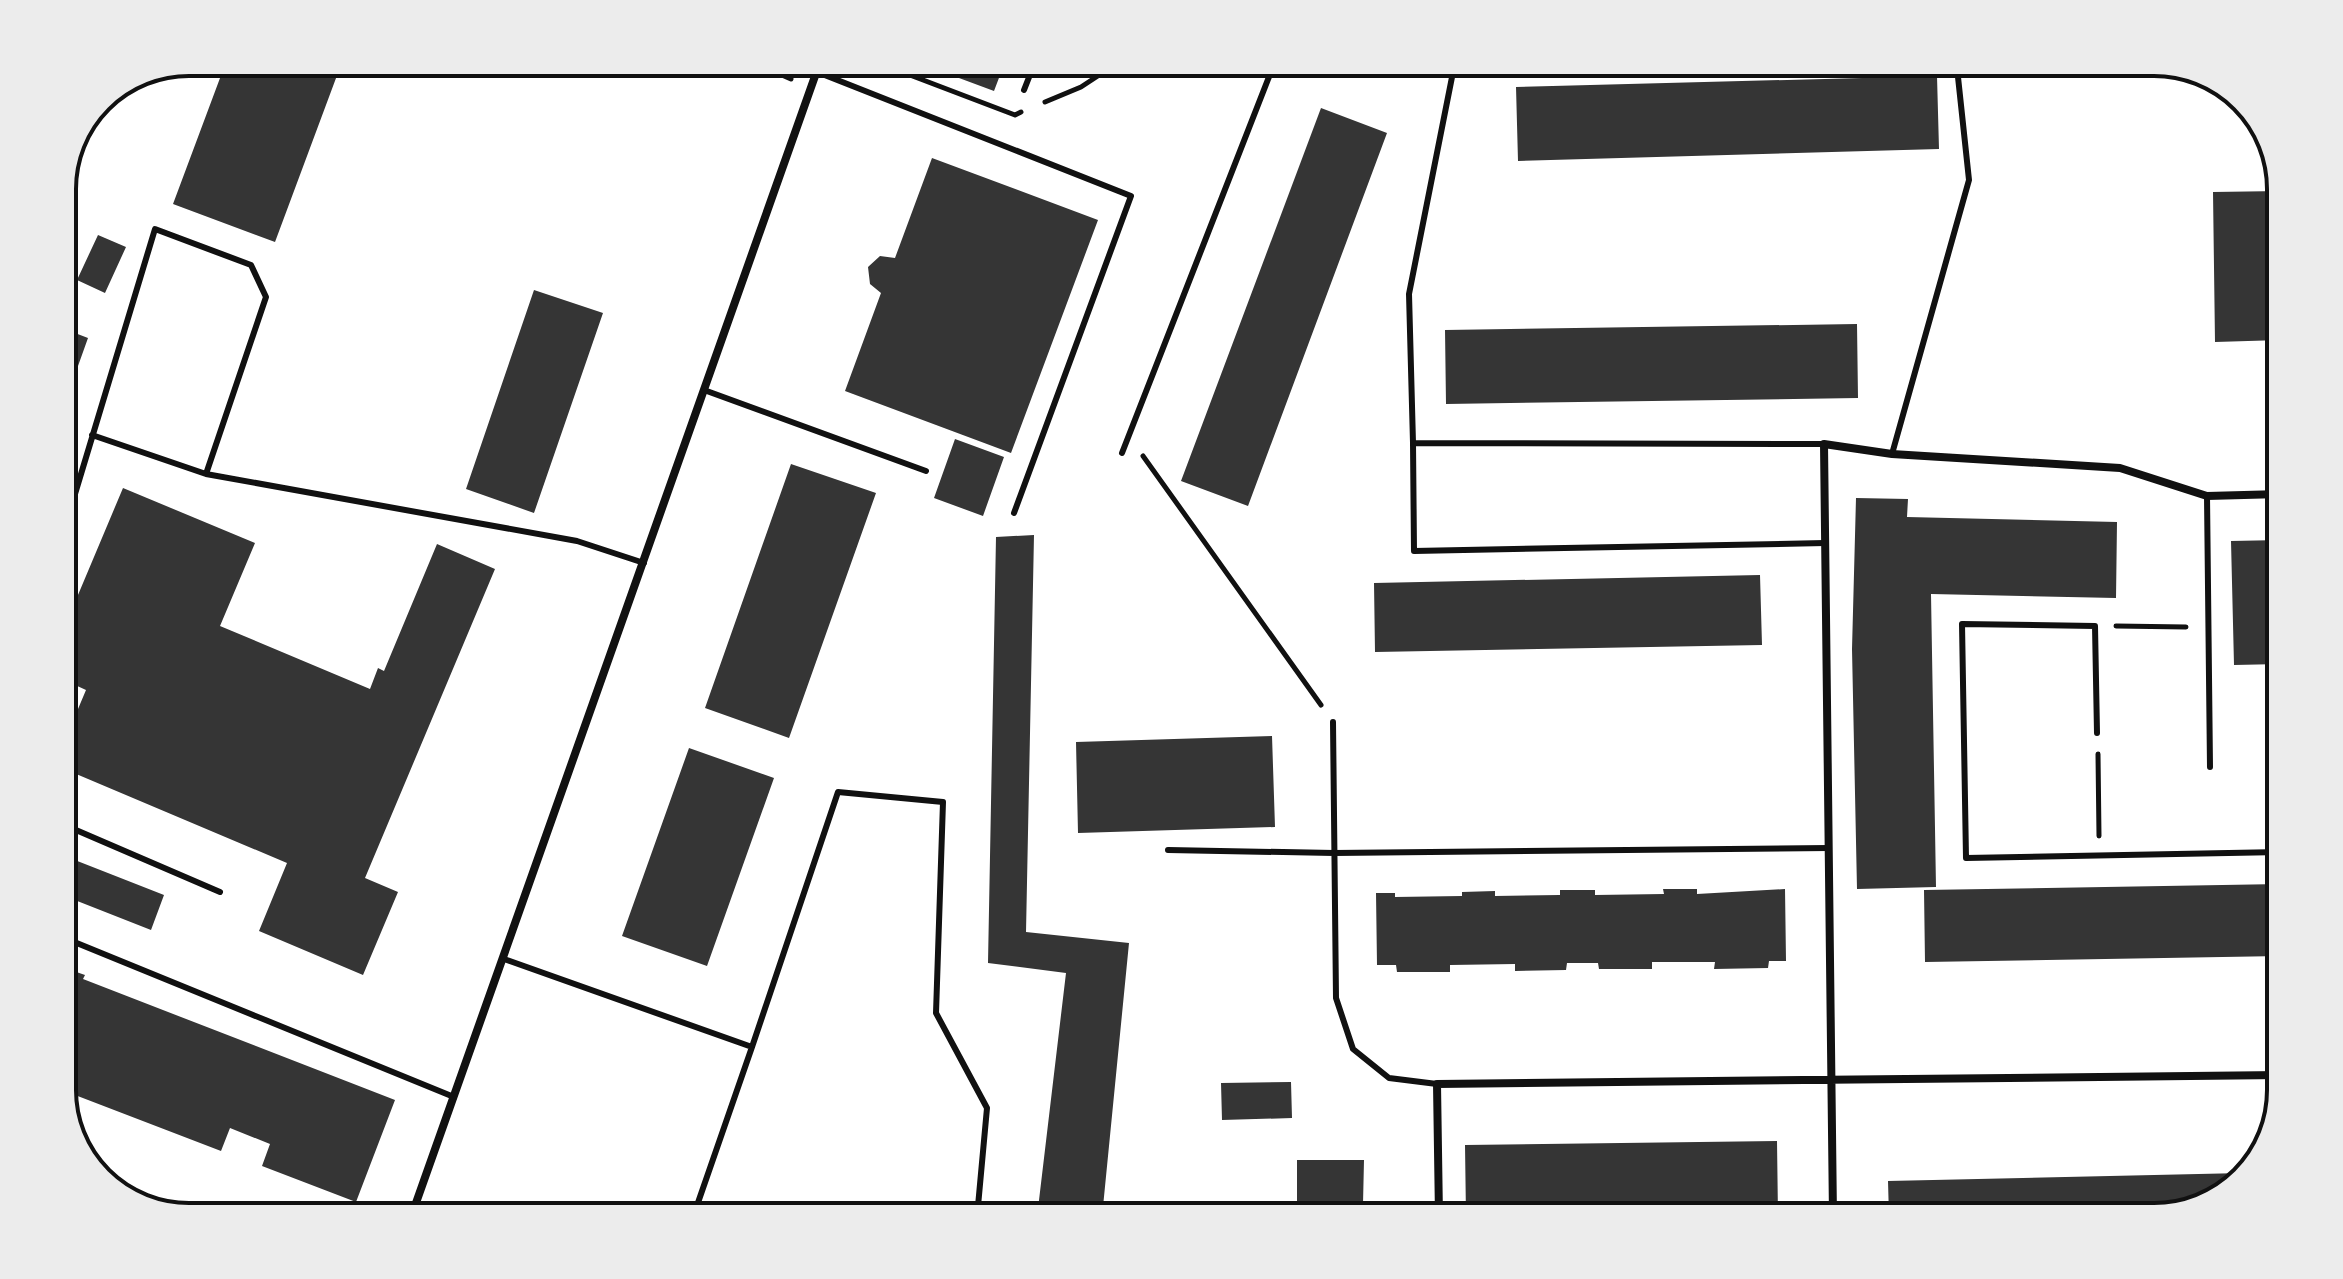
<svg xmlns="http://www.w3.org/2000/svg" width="2343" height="1279" viewBox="0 0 2343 1279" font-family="'Sofia Sans Condensed',sans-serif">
	<rect width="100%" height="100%" fill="#fff"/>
	<!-- building -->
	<path fill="#353535" d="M226,62H342L275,242L173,204Z
		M925,62H1005L994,91L924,65Z
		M1937,76L1939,149L1518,161L1516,87Z
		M1321,108L1387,133L1248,506L1181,481Z
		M932,158L1098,220L1011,453L845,391L881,293L870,284L868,267L880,256L895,258Z
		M2281,191V340L2215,342L2213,192Z
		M98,235L126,247L105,293L77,280Z
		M534,290L603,313L534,513L466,489Z
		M1857,324L1858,398L1446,404L1445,330Z
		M62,328L88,338L63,408H62Z
		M955,439L1004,457L983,516L934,498Z
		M791,464L876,493L789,738L705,708Z
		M123,488L255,543L220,626L370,689L378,668L384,671L437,544L495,569L365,878L398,892L363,975L259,931L287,863L62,768V747L86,690L62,679V633Z
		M1856,498L1908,499L1907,517L2117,522L2116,598L1931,594L1936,887L1857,889L1852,649Z
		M1034,535L1026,932L1129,943L1102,1217H1037L1066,973L988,963L996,537Z
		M2281,540V664L2234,665L2231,541Z
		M1760,575L1762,645L1375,652L1374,583Z
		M1272,736L1275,827L1078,833L1076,742Z
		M689,748L774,778L707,966L622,936Z
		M62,855L164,895L151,930L62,895Z
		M2281,884V956L1925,962L1924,890Z
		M1663,889H1697V894L1785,889L1786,961H1769L1768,968L1714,969L1715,962H1652V969H1599L1598,963H1567L1566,970L1515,971V964L1450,965V972H1397L1396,965H1377L1376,893H1395V897L1462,896V892L1495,891V896L1560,895V890H1595V895L1664,894Z
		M62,967L85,975L83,979L395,1100L356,1202L262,1166L270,1144L230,1128L221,1151L62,1090Z
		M1291,1082L1292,1118L1222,1120L1221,1083Z
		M1777,1141L1778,1217H1466L1465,1145Z
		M1297,1160H1364L1363,1204H1297Z
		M2243,1173L2218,1200L2155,1217H1889L1888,1181Z"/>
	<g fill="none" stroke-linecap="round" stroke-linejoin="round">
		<!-- path -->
		<path stroke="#111" stroke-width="5" d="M757,64L791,79
			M902,72L1015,115L1021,112
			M1045,102L1081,87L1119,62
			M1143,456L1321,705
			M2116,626L2186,627
			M2098,754L2099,836"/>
		<!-- service -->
		<path stroke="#111" stroke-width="6" d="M1455,62L1409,294L1413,443L1824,444
			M817,72L1131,196L1014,513
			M1024,90L1035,62
			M62,186L69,217L62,231
			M704,390L926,471
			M92,435L206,474L577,541L644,563
			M1413,443L1414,551L1825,543
			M1122,453L1274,64L1454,67L1613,62
			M1892,454L1969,180L1958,77L1949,62
			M2207,496L2210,767
			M62,537L155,229L251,265L266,297L206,474
			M1333,722L1336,998L1353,1049L1389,1078L1437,1084
			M2097,733L2095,626L1962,624L1966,858L2281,852
			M62,824L220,892
			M1168,850L1334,853L1829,848
			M62,937L454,1097
			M504,959L752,1047L838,792L943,802L936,1013L987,1108L977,1217
			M693,1217L752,1047"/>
		<!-- minor -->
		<path stroke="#111" stroke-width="8" d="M411,1217L820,62
			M1439,1217L1437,1084L2281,1075
			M1833,1217L1824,444L1892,454L2120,468L2207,496L2281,494"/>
	</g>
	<!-- crop -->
	<path d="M0 0H2343V1279H0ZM189 76H2154A113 113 0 0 1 2267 189V1090A113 113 0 0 1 2154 1203H189A113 113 0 0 1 76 1090V189A113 113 0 0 1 189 76Z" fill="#ececec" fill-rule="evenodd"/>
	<path fill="none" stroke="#111" stroke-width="4" d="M189 76H2154A113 113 0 0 1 2267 189V1090A113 113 0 0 1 2154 1203H189A113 113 0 0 1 76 1090V189A113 113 0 0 1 189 76Z"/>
</svg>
